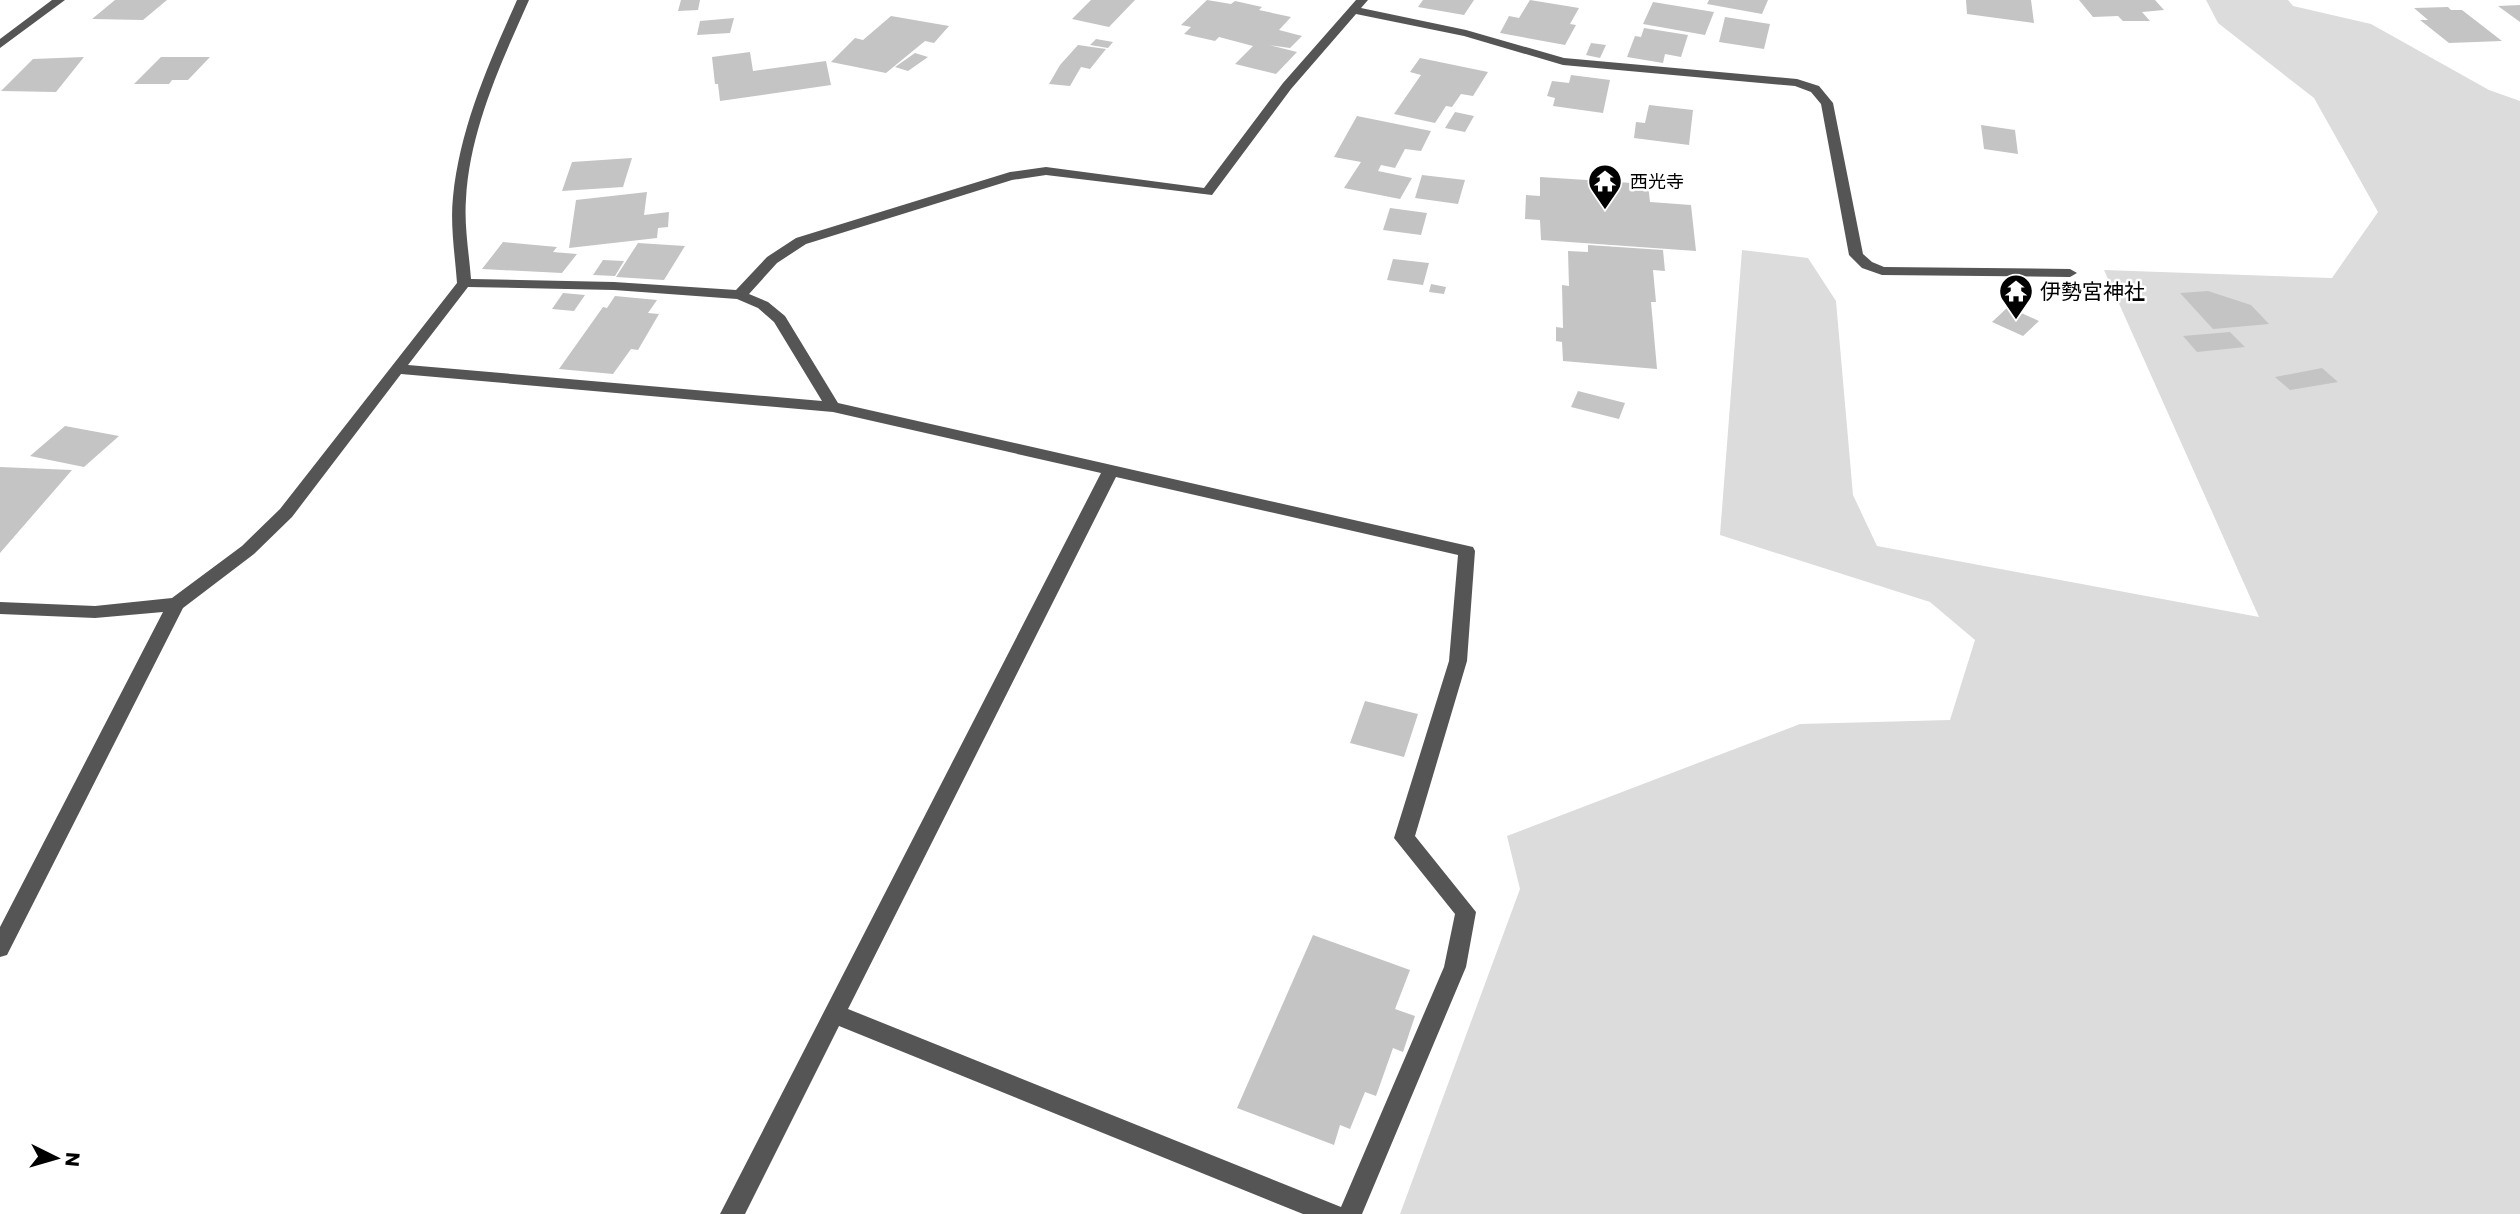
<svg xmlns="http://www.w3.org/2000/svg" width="2520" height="1214" viewBox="0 0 2520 1214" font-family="Poppins,'Noto Sans JP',sans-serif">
	<rect width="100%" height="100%" fill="#fff"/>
	<!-- green -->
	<path fill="#dcdcdc" d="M2206,0H2288L2293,6L2371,24L2489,90L2520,101V1214H1400L1520,889L1507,836L1800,724L1950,720L1975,640L1930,602L1720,535L1742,250L1808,258L1836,301L1853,495L1877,546L2259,617L2104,270L2332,278L2378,212L2314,98L2218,23Z"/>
	<!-- building -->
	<path fill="#c4c4c4" d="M115,0H167L143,20L92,19Z
		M681,0H700L698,10L678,11Z
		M1091,0H1135L1109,27L1072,19Z
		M1207,0L1231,4L1235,1L1262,7L1259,10L1291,17L1279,30L1302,36L1290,48L1269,45L1297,52L1276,74L1235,64L1253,46L1219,37L1215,41L1184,34L1191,27L1181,25Z
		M1423,0H1474L1464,15L1418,7Z
		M1530,0L1579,8L1570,24L1576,25L1565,45L1500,33L1509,16L1519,18Z
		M1709,0H1768L1762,14L1707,4Z
		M1966,0H2031L2034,23L1967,14Z
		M2079,0H2155L2164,10L2142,12L2150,21H2123L2118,16L2093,17Z
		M1653,2L1714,12L1705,35L1643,24Z
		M2520,5V22L2498,6Z
		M2448,7L2451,10H2462L2502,41L2449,43L2420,20H2428L2414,8Z
		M891,16L949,26L934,43L925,41L886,73L831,62L855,38L863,40Z
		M1725,17L1770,24L1764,49L1719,42Z
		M734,18L730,33L697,35L700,21Z
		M1644,28L1688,35L1681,57L1665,54L1663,63L1627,57L1635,36L1641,37Z
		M1096,39L1113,42L1108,48L1090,45Z
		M1591,43L1606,45L1600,58L1586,55Z
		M1078,45L1106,49L1090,69L1081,67L1070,86L1049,84L1060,65Z
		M750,52L753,71L826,61L831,85L720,101L718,84H715L712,57Z
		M915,53L928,57L908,71L895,67Z
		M84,57L56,92L1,91L33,59Z
		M161,57H210L188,80H172L169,84H134Z
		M1420,58L1488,72L1473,96L1461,94L1452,107L1446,106L1435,123L1394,114L1421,75L1410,72Z
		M1571,75L1610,80L1603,113L1553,106L1555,98L1547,96L1552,81L1569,83Z
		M1649,105L1693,110L1689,145L1634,138L1636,122L1645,123Z
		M1455,112L1474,116L1465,132L1445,128Z
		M1357,116L1431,131L1421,151L1405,149L1395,168L1381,165L1378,171L1412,178L1400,199L1344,188L1361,162L1334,157Z
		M1981,125L2015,130L2018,154L1984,149Z
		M632,158L623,187L562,191L572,162Z
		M1422,175L1465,180L1458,204L1415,198Z
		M1540,177L1648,184L1650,202L1691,205L1696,251L1541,240L1540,220L1525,219L1526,195L1540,196Z
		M647,192L644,215L669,212L668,227L658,228L657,238L569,248L576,200Z
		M1390,208L1427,213L1421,235L1383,230Z
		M503,242L557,247L553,252L577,254L562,273L482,269Z
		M638,243L685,246L664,280L616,277Z
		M1588,245L1663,250L1665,271L1653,270L1656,302H1651L1657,369L1563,361L1562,342L1556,341V327L1563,328L1562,285L1569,286L1568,251L1588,252Z
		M1393,259L1429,263L1423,285L1387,280Z
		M603,260L624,261L615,276L593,275Z
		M1431,284L1446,287L1444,294L1429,292Z
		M2208,291L2251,305L2269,324L2213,329L2180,293Z
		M563,293L585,295L574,311L552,309Z
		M615,296L657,300L648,313L659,314L638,350L631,349L613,374L559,369L603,307L607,308Z
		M2008,307L2039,321L2023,336L1992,322Z
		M2230,332L2245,347L2197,352L2183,336Z
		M2322,368L2338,382L2290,390L2275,377Z
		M1578,391L1625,403L1619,419L1571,407Z
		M65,426L119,436L84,467L30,456Z
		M0,467L72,470L0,553Z
		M1365,701L1418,714L1404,757L1350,743Z
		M1313,935L1410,970L1395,1009L1415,1016L1403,1052L1393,1048L1376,1096L1365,1092L1350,1129L1340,1125L1334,1145L1237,1108Z"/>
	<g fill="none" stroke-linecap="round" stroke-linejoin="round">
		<!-- minor -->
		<path fill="#555" fill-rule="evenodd" d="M52,0H65L0,48V39Z
			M517,0H529C501,63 470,129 466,199C464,225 469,253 471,279L614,282L736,290L767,257L796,238L1010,172L1046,167L1204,188L1283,83L1356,0H1368L1361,8L1466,30L1564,58L1797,79L1819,86L1833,103L1863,254L1872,262L1884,267L2070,269L2077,273L2070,277L1882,275L1862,268L1849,255L1821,104L1811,92L1795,86L1563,65L1464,36L1356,14L1291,89L1212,195L1046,175L1012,180L806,244L777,263L749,294L768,302L785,316L838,403L1473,547L1475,551L1467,661L1415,836L1476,912L1466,967L1362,1214H1303L839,1026L745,1214H720L1101,473L833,412L401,374L292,517L254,554L183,608L7,955L0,957V927L163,612L95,618L0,614V602L95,606L172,598L242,546L280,509L457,283C455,255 450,225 453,197C460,127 489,63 517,0ZM468,287L614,290L737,299L758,308L774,322L822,401L408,365ZM1116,477L1458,555L1449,661L1394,838L1455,914L1444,967L1341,1207L848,1009Z"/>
	</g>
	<!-- icons -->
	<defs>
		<g id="temple-pin" transform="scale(1.75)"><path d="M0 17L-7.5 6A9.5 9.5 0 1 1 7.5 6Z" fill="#000" stroke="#fff"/><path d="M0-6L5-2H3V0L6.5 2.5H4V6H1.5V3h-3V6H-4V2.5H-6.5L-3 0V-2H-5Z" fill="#fff"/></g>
	</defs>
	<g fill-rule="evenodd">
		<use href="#temple-pin" x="1605" y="181"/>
		<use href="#temple-pin" x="2016" y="291"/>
	</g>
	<g text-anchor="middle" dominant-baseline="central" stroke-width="5" stroke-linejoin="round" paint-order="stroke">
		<!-- far-poi labels -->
		<g font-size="18" fill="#000" stroke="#fff" text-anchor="start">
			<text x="1630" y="181">西光寺</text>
		</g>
		<!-- poi labels -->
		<g font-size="21" fill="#000" stroke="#fff" text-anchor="start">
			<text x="2040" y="291">伊勢宮神社</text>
		</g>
	</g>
	<!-- north arrow -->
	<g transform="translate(56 1158) rotate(95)" stroke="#ffffff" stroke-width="5" paint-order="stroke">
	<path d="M0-5L12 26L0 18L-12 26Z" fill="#000000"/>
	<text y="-10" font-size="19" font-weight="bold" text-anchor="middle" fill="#000000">N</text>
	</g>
</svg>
